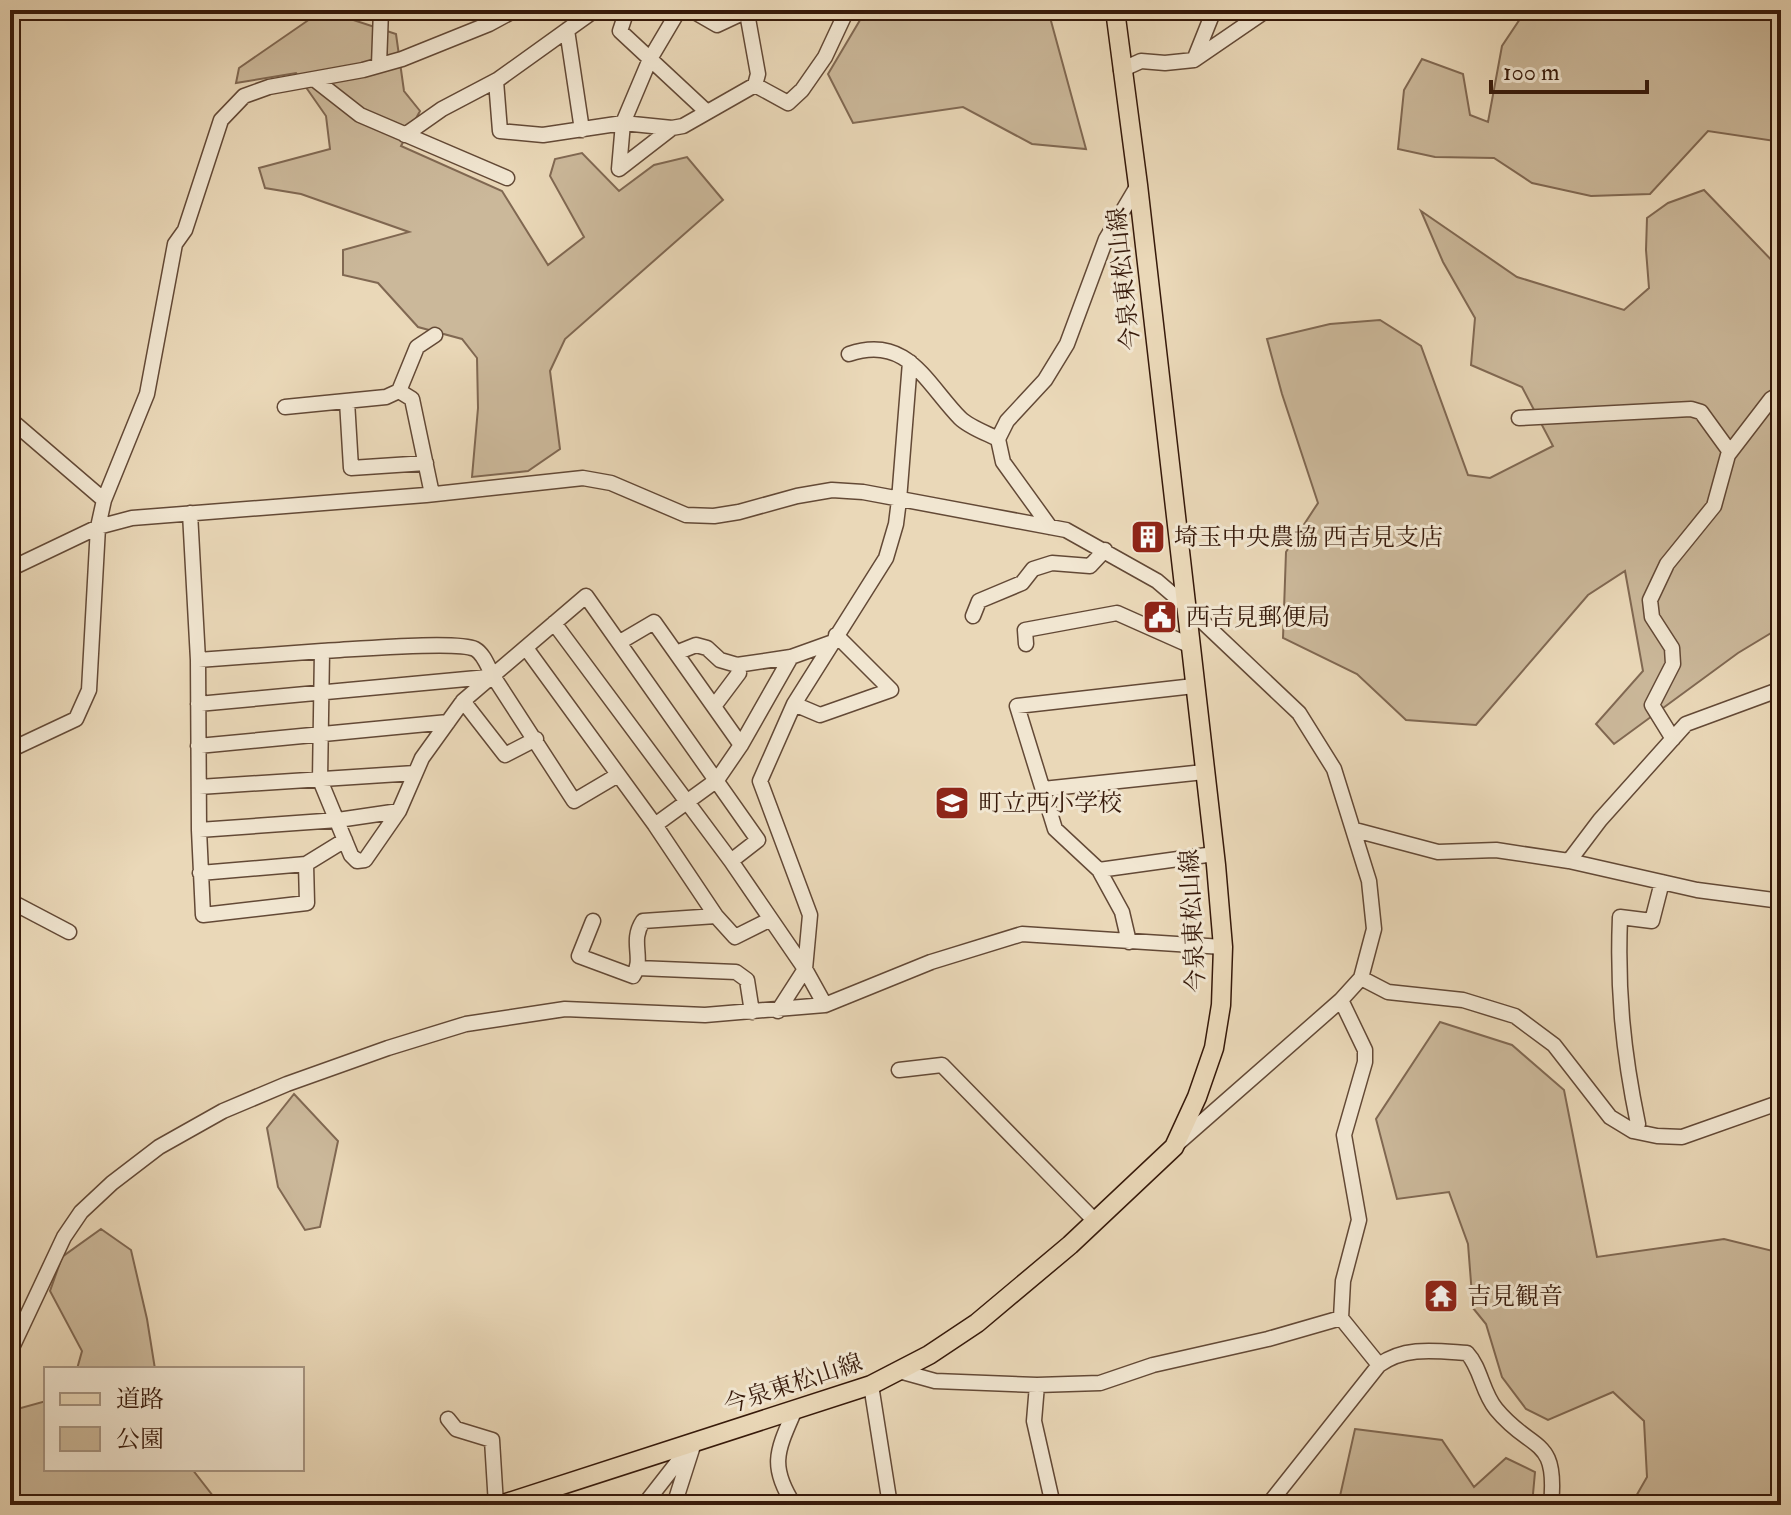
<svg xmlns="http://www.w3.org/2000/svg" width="1791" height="1515" viewBox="0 0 1791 1515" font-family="'IM FELL Double Pica','Noto Serif JP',serif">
	<rect width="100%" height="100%" fill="#ead8b8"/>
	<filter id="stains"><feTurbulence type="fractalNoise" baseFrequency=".0025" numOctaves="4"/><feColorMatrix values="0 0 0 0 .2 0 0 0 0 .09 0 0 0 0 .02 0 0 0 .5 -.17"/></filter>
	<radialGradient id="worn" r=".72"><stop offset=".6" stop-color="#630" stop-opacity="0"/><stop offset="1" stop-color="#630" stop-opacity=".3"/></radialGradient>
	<!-- green -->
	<path fill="#cbb89a" stroke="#806852" stroke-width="2" d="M323,10L396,34L404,91L420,111L401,146L502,191L548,265L584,237L550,176L555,159L582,153L619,191L654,165L687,157L723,200L565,339L550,371L560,449L528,471L472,477L478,408L477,358L462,339L418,327L378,283L343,275V250L409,232L301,194L265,188L259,168L330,149L326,116L296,73L236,83L239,68Z
		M866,10H1048L1086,149L1032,144L963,107L853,123L828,74Z
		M1526,10H1781V142L1708,131L1650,194L1591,196L1532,183L1494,158L1435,157L1398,149L1404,90L1422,59L1463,74L1470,115L1488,122L1502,46Z
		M1704,190L1781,270V627L1738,653L1614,744L1596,724L1643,671L1625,571L1588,595L1476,725L1406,720L1357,674L1283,638L1286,552L1318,503L1282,394L1267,339L1330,324L1380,320L1421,346L1468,475L1490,478L1553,446L1522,387L1471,365L1475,318L1443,262L1421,211L1517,277L1624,310L1649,288L1646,250L1647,218L1668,203Z
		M1440,1022L1512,1045L1564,1090L1597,1257L1724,1239L1781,1253V1505H1631L1647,1477L1644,1421L1613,1392L1548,1420L1526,1409L1502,1377L1486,1324L1473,1308L1468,1244L1449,1192L1397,1199L1376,1119Z
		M294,1094L338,1141L320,1227L305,1230L278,1187L267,1128Z
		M101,1229L131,1250L147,1319L155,1369H77L82,1351L50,1291L62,1257Z
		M46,1401V1469H192L220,1505H10V1411Z
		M1355,1429L1442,1440L1474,1487L1506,1458L1535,1472L1532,1505H1338Z"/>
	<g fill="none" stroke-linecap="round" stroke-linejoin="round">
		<!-- minor casing -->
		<g stroke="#634936" stroke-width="17">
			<path id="minor" d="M595,10L496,81L500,131L543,135L623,123L672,128L683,126L755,85L758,74L747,13
				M627,10L620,31L707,112
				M691,10L717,25L749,10
				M10,28V34
				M567,30L582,130
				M1194,60L1214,10
				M379,65L381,10
				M1121,70L1141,61L1165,63L1194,60L1267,10
				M314,79L360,115L507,178
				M755,85L788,103L802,90L825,57L847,10
				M672,128L619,169L623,123L650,59L679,10
				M405,135L442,109L499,79
				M849,354C907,334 926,383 960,418C969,427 986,433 998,439
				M399,391L412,399L432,494
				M347,401L351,468L426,463
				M285,407L386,397L399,391L417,347L435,335
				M10,416L12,421L104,500
				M1519,418L1691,409L1701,412L1730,452
				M190,513L198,660L199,830L203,915L307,903L306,864
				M1050,527L1003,462L998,439L1007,421L1045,380L1067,344L1106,239L1138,185
				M10,569L98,527L132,518L426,495L583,478L611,483L686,515L714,516L739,512L797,496L832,490L863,492L1066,530L1157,581L1185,605L1299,713L1334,769L1369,881L1374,929L1361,978L1341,1000L1177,1144
				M973,616L979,601L1022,583L1033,569L1052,563L1090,566L1105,550
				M554,623L731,861L805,969L778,1011
				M620,642L654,622L741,745
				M1026,644L1025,630L1117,613L1189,645
				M526,648L655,825L716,916
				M676,653L696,645L707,648L720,660L737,665
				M198,660L322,651
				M463,701L505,755L536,739
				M198,704L488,677
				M794,704L820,715L891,690L836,635
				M715,705L739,673L737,665L791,657L830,643
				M1673,739L1652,705L1673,664L1672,648L1652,617L1650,600L1667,564L1714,506L1728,455L1771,399L1781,393
				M198,746L448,722
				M10,750L76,719L89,690L98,527L104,500L147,394L175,244L185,230L221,120L244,96L269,87L363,70L402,59L489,24L515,10
				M618,775L574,801L493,676C488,667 484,654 475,649C456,640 349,650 322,651L320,780L351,855L357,861L365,860L399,811L422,758L463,701L586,596L758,840L731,861
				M199,787L415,773
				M1043,789L1204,772
				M655,825L717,780L741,745L791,657
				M199,830L338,820L399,811
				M1355,830L1438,852L1496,850L1569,861L1697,890L1781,901
				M1569,861L1600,820L1686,724L1781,689
				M1099,870L1214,854
				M200,873L306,864L345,840
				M10,901L69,932
				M593,921L579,956L633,976C645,958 629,942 643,921L716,916L735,937L769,920
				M1129,942L1122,912L1099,870L1055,829L1017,706L1194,686
				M638,968L736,972L747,980L752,1012
				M1361,978L1388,992L1463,1000L1515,1016L1554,1045L1610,1117L1633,1131L1657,1136L1682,1137L1781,1102
				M1341,1000L1365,1050V1062L1344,1135L1359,1220L1343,1281L1341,1318L1379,1365
				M825,1005L805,969L810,915L760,781L794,704L886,558L896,524L899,500L910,362
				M899,1070L942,1065L1095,1221
				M1633,1131L1638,1124C1623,1052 1617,990 1620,917L1652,921L1662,882
				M10,1352L64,1237L81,1212L112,1183L159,1147L223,1111L287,1084L388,1048L466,1024L565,1009L705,1015L825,1005L931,962L1022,934L1223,947
				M899,1371L935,1381L1037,1385L1100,1383L1153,1365L1268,1339L1341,1318
				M871,1385L890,1505
				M1037,1385L1034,1421L1053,1505
				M448,1419L456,1429L492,1440L496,1505
				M644,1505L694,1441
				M672,1505L676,1499L692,1449
				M794,1505C769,1466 777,1451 794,1412
				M1268,1505L1379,1365C1405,1346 1436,1351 1467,1353C1481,1368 1482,1392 1496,1409C1532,1453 1558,1435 1551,1505"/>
		</g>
		<!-- major casing -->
		<g stroke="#36190a" stroke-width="21">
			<path id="major" d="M500,1505L871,1385L929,1355L977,1323L1070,1245L1174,1147L1197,1097L1214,1048L1221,1005L1223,947L1216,865L1138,185L1115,10"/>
		</g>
		<!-- minor -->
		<use href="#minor" stroke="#f1e6d1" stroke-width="14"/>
		<!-- major -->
		<use href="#major" stroke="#ead8b8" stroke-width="18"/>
	</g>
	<!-- icons -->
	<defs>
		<g id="building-square" transform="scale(1.8)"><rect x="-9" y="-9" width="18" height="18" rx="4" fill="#8f2418" stroke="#f1e6d1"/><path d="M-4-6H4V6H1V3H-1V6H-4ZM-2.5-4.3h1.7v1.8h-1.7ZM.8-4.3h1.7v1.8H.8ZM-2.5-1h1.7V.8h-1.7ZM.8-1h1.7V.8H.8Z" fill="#fff"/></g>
		<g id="civic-square" transform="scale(1.8)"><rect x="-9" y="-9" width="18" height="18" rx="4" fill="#8f2418" stroke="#f1e6d1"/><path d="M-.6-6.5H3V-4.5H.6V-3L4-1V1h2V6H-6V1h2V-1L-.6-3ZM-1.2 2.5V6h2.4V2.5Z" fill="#fff"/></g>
		<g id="school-square" transform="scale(1.8)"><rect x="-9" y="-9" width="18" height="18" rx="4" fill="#8f2418" stroke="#f1e6d1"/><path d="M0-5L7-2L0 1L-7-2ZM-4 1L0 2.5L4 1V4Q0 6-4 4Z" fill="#fff"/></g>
		<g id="temple-square" transform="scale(1.8)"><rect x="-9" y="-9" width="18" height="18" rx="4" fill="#8f2418" stroke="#f1e6d1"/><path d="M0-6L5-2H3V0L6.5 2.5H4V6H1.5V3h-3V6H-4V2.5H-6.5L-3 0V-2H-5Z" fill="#fff"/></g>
	</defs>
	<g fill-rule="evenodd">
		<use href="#building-square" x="1148" y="537"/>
		<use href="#civic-square" x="1160" y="617"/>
		<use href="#school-square" x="952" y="803"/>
		<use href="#temple-square" x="1441" y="1296"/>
	</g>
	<g text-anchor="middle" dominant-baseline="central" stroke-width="6" stroke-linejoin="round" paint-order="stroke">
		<!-- street labels -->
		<g font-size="24" fill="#36190a" stroke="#f1e6d1">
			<text transform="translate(1124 279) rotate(-96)">今泉東松山線</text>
			<text transform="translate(1193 921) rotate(-93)">今泉東松山線</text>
			<text transform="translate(793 1384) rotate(-18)">今泉東松山線</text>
		</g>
		<!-- poi labels -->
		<g font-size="24" fill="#36190a" stroke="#f1e6d1" text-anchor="start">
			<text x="1174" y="537">埼玉中央農協 西吉見支店</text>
			<text x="1186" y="617">西吉見郵便局</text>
			<text x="978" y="803">町立西小学校</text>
			<text x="1467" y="1296">吉見観音</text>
		</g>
	</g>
	<!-- margin -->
	<rect width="1791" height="1515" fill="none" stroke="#ead8b8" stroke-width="40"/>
	<rect x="12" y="12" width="1767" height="1491" fill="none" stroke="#36190a" stroke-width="4"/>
	<rect x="20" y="20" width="1751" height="1475" fill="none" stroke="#36190a" stroke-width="2"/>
	<!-- legend -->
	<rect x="44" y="1367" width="260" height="104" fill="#f1e6d1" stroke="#a69481" stroke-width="2"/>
	<rect x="60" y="1393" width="40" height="12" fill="#ead8b8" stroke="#a69481" stroke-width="2"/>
	<text x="116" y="1407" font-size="24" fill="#36190a">道路</text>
	<rect x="60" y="1427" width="40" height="24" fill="#cbb89a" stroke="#a69481" stroke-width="2"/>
	<text x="116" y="1447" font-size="24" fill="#36190a">公園</text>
	<!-- scale -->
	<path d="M1491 80v12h156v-12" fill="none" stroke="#36190a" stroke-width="4"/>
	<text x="1503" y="80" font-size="24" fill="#36190a" stroke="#f1e6d1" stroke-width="6" paint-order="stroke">100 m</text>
	<rect width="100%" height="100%" filter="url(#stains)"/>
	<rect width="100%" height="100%" fill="url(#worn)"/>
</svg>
